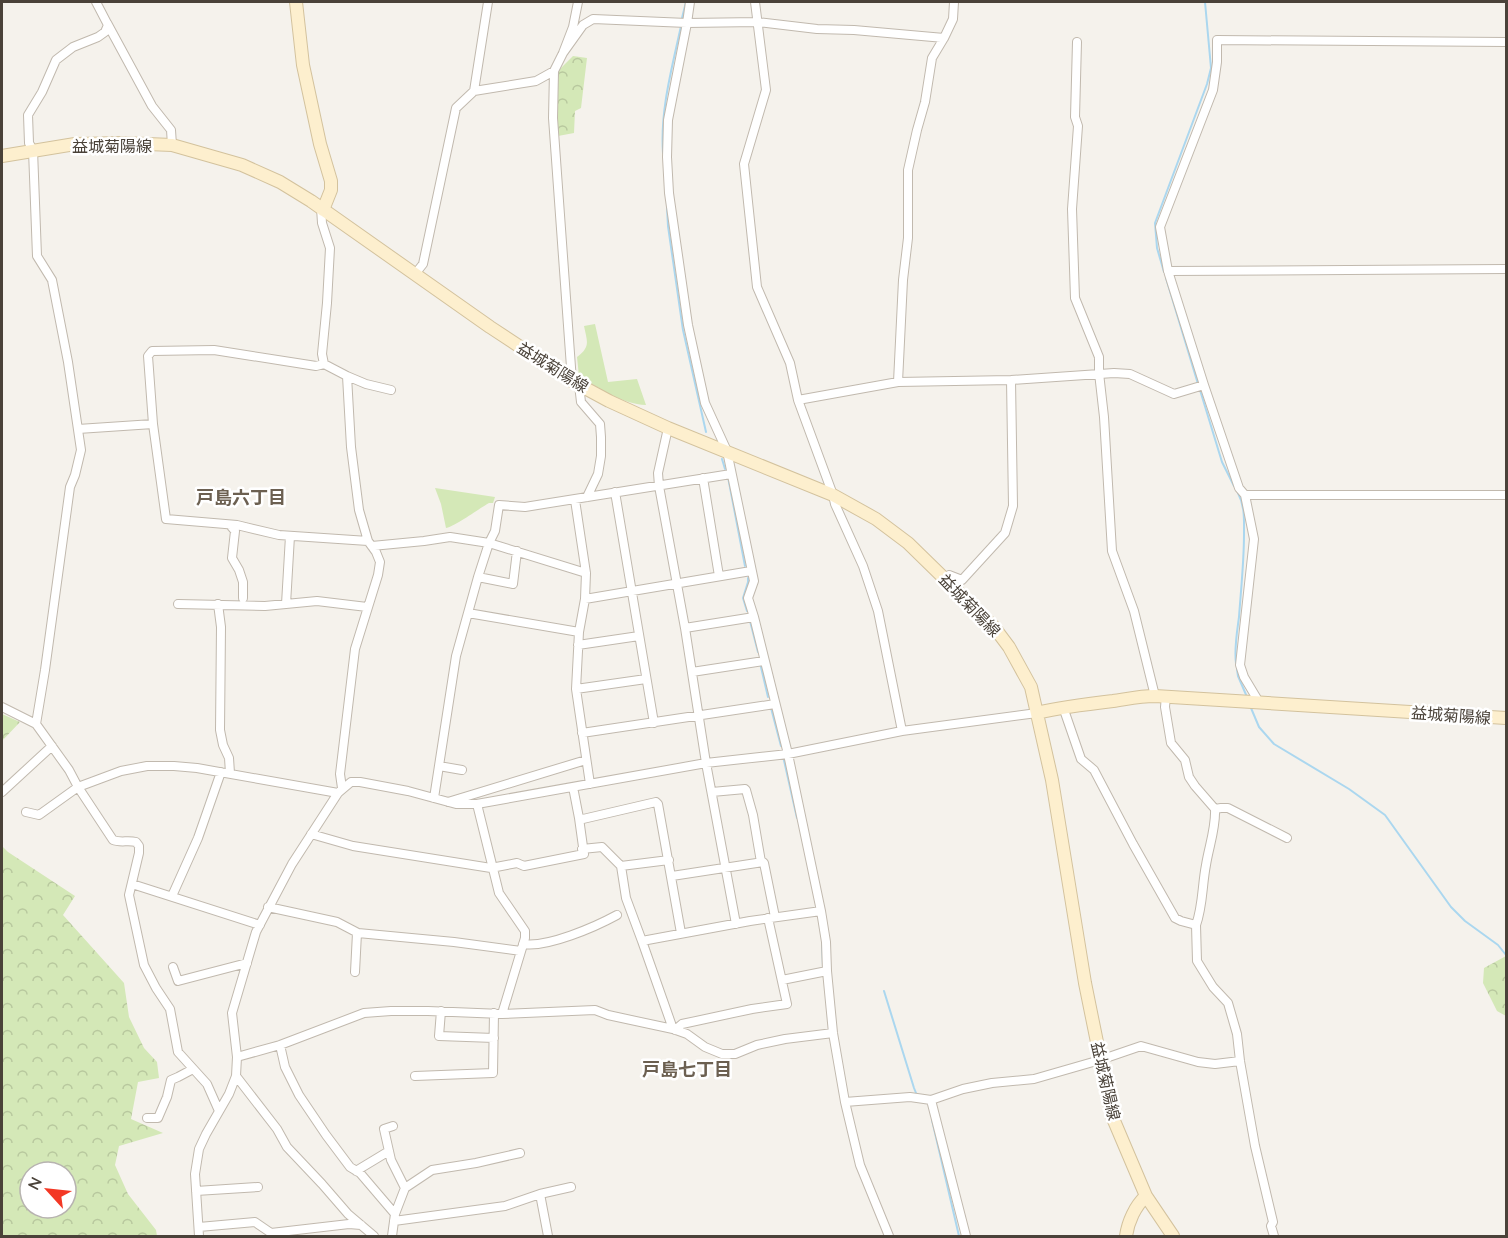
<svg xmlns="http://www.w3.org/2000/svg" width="1508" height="1238" viewBox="0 0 1508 1238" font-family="Quicksand,'Noto Sans JP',sans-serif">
	<defs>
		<pattern id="forest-crowns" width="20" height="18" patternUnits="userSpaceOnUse" patternTransform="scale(1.5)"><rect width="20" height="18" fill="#d4e8b7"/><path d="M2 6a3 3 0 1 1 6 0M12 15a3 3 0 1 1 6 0" fill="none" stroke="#b8c89e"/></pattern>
	</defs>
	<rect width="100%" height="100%" fill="#f5f2ec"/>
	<!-- grass -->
	<path fill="#d4e8b7" d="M595,324L608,382L637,379L646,405C622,404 599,388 579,376L577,357C591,347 587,341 584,326Z
		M435,488L495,497L493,503H489C480,508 454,527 446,528L441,504Z"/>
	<!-- forest -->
	<path fill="url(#forest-crowns)" fill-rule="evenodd" d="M573,56L587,58L581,108L575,111L574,133L558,136L554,75Z
		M2,714L20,722L2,741Z
		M2,846L8,852L75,896L63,915L124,983L129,1017L144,1048L157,1062L159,1078L138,1082L131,1119L163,1133L119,1146L115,1165L128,1194L156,1230L157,1236H2ZM30,1172H66V1208H30Z
		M1506,956V1016L1497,1011L1483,983L1484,968Z"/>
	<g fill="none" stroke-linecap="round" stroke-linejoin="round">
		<!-- stream -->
		<path stroke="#abd7ef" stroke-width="2" d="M682,18L686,2
			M663,153C660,110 672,68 681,26
			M667,207L668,226L683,330L706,432
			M1164,272L1157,248L1155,223L1207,84L1211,68L1205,2
			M1166,278L1198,384
			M1200,390L1222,462L1234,486
			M722,459L725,469
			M728,477L745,566
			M747,611L743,598L748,582V578
			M750,621L758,652
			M760,663L768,697
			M1236,663C1234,648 1237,632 1239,617C1241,589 1244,562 1244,534C1244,520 1245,506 1238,493
			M1237,669L1238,676L1247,697
			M771,708L781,746
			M1251,708L1259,727L1274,744L1349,789L1385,815L1451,907L1465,921L1498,945L1506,955
			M783,756L797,818
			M822,940L823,967
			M884,991L914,1088L916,1093
			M932,1120L959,1236"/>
		<!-- street casing -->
		<g stroke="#c1b9ae" stroke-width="10">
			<path id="street" d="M690,2L687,23L668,120L667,157L669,193L688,325L705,403L727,451L754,581L748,598L754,617L788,754L821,911L826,942L827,971L833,1033L845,1102L860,1165L889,1236
				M755,2L766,90L744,164L757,287L790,363L798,400L833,495L835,504L863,566L878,611L902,731
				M107,23L152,106L171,130L172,145
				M1077,42L1075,117L1078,126L1072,209L1075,298L1099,357V373L1104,417L1112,551L1134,611L1155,696
				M563,53L583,25L593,19L687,23L758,22L817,29L854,30L944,38
				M474,91L488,2
				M321,208L322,223L330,248L327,303L322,354L324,364L347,376L351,447L359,510L368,541L376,552L380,562L378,575L355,649L340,774L342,788
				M1168,271L1506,269
				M415,274L423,264L456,108L474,91L536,81L554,71
				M347,376L366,384L391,390
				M572,381L553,118L554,71L563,53L573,27L578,2
				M898,382L903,280L908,238V170L917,130L925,102L932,58L944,38L953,19L954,2
				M579,385L581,402L600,424L601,437V456L598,474L587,497
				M798,400L898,382L1011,380L1114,373L1130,374L1174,394L1204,385
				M153,424L148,356L152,351L214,350L316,366L324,364
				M668,428L658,473L659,486L685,628L706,763L736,924
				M78,429L153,424L166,519L237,525L279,535L368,541
				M703,478L719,576
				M615,492L654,723
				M1245,495H1506
				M575,500L586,573L585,599L579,632L576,689L590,784
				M230,525L235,531L232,558L239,570L243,582V598
				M372,546L424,541L450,537L489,543L586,573
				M478,577L513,584L517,551
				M945,579L949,575L962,580L1005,533L1013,506L1011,380
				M585,599L751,571
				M178,604L265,606L317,601L367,607
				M218,604L221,627L220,730L223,745L229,758L230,773
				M286,604L290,536
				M468,613L579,632
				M685,628L754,617
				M578,645L639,636
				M692,672L764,661
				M576,689L646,679
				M1166,696L1165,707L1171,743L1185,760L1189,777L1195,786L1215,809L1221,808H1228L1287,838
				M1259,702L1244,677L1240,665L1254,539L1245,495L1239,488L1204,385L1168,271L1160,227L1213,90L1217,62V40L1506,42
				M2,707L36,724L69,770L78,787L113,840C120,843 128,840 136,842L139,846V853L129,895L144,965L156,988L170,1009L178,1052L207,1084L219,1111
				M1063,707L1081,759L1094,770L1133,844L1175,918L1181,921L1196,925L1197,961L1213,987L1228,1003L1237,1034L1240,1061L1255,1146L1273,1222L1271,1226L1274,1236
				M36,724L45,670L70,487L75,475L81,450L68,362L52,280L37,256L33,150L29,143L28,115L42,92L56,60L73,47L98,37L105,32L108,25L96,2
				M582,733L775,704
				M439,766L462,770
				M573,787L579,818L583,819L656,802L658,804L681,933
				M2,792L52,746
				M712,792L745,789L746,790L753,815L761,862
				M434,798L456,656L478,577L489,543L495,531L499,505L525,507L731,474
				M448,802L586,760
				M477,804L499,893L525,931V938L502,1014
				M26,812L39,815L78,787L121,771L147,766H174L197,768L338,793
				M311,834L353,846L491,868L517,863L524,866L584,854L579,818
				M582,849L602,847L621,866L626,898L642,941
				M621,866L669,860
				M672,876L763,862L764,863L775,917
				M132,884L260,925
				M172,896L198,838L221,772
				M268,907L337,922L358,933L454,942L521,951
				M1196,925C1203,906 1202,885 1206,865C1209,846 1216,828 1215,809
				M523,944C547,948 595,927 617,915
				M173,967L178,981L247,963
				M355,972L357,933
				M782,980L827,971
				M441,1011L439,1036L494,1038
				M673,1029L642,941L750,921L821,911
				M675,1030L682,1024L752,1009L787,1004L768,918
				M280,1045L285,1067L299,1095L326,1135L350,1167L360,1173L395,1214
				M237,1057L280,1045L364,1013L391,1011H428L502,1014L595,1010L608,1015L673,1029L687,1034L705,1047L722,1054H735L757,1045L785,1039L833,1033
				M236,1076L277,1129L287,1147L322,1184L348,1214L374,1236
				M415,1076L493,1073L494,1013
				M931,1100L966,1236
				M845,1102L910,1097L931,1100L963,1089L992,1083L1034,1079L1100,1060L1141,1046L1198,1062L1215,1064L1240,1061
				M147,1118H158L167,1097L171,1080L178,1077L193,1069
				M393,1126L384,1129L391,1160L405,1188
				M356,1171L389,1151
				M196,1191L258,1187
				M540,1194L548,1236
				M394,1221L505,1206L540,1194L571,1187
				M199,1227L255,1222L271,1233L349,1224L361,1225
				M199,1236L195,1174L199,1149L206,1134L229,1094L236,1076L237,1057L232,1013L256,932L292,864L338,793L351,782H360L408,791L456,804H477L706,763L788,754L902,731L1037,713
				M392,1236L395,1214L405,1188L432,1170L476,1163L520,1153"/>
		</g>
		<!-- secondary casing -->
		<g stroke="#d3c29d" stroke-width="14">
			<path id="secondary" d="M296,2L303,65L320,144L331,181V190L323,210
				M2,156L75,144L123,143L172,145L242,165L280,182L311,201L490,327L572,381L609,401L668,428L833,495L876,519L908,543L994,627L1009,647L1031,687L1052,780L1085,983L1112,1116L1146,1196L1173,1236
				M1037,713C1062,707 1087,704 1113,701C1127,699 1140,696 1155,696L1506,718
				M1126,1236C1128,1222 1135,1206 1146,1196"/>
		</g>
		<!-- street -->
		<use href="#street" stroke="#fff" stroke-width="8"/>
		<!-- secondary -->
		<use href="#secondary" stroke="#fdefce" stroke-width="12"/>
	</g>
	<g text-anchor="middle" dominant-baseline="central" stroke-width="5" stroke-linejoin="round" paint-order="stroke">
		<!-- street labels -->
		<g font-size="16" fill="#4a4239" stroke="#fff">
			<text x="112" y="146">益城菊陽線</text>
			<text transform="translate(553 367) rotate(32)">益城菊陽線</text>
			<text transform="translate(970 605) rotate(46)">益城菊陽線</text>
			<text transform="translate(1451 715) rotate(4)">益城菊陽線</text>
			<text transform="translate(1106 1081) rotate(77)">益城菊陽線</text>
		</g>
		<!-- neighbourhood labels -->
		<g font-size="18" font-weight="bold" fill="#6c6051" stroke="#fff">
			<text x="241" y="497">戸島六丁目</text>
			<text x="687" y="1069">戸島七丁目</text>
		</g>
	</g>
	<!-- border -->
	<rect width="1508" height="1238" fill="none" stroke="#4a4239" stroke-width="6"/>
	<!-- north arrow -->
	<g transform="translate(48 1190) rotate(297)"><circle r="28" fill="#ffffff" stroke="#b7b3b0" stroke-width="1.5"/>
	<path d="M0-4.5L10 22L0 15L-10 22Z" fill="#f33825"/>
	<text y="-9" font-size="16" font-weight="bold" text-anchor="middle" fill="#4a4239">N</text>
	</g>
</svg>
